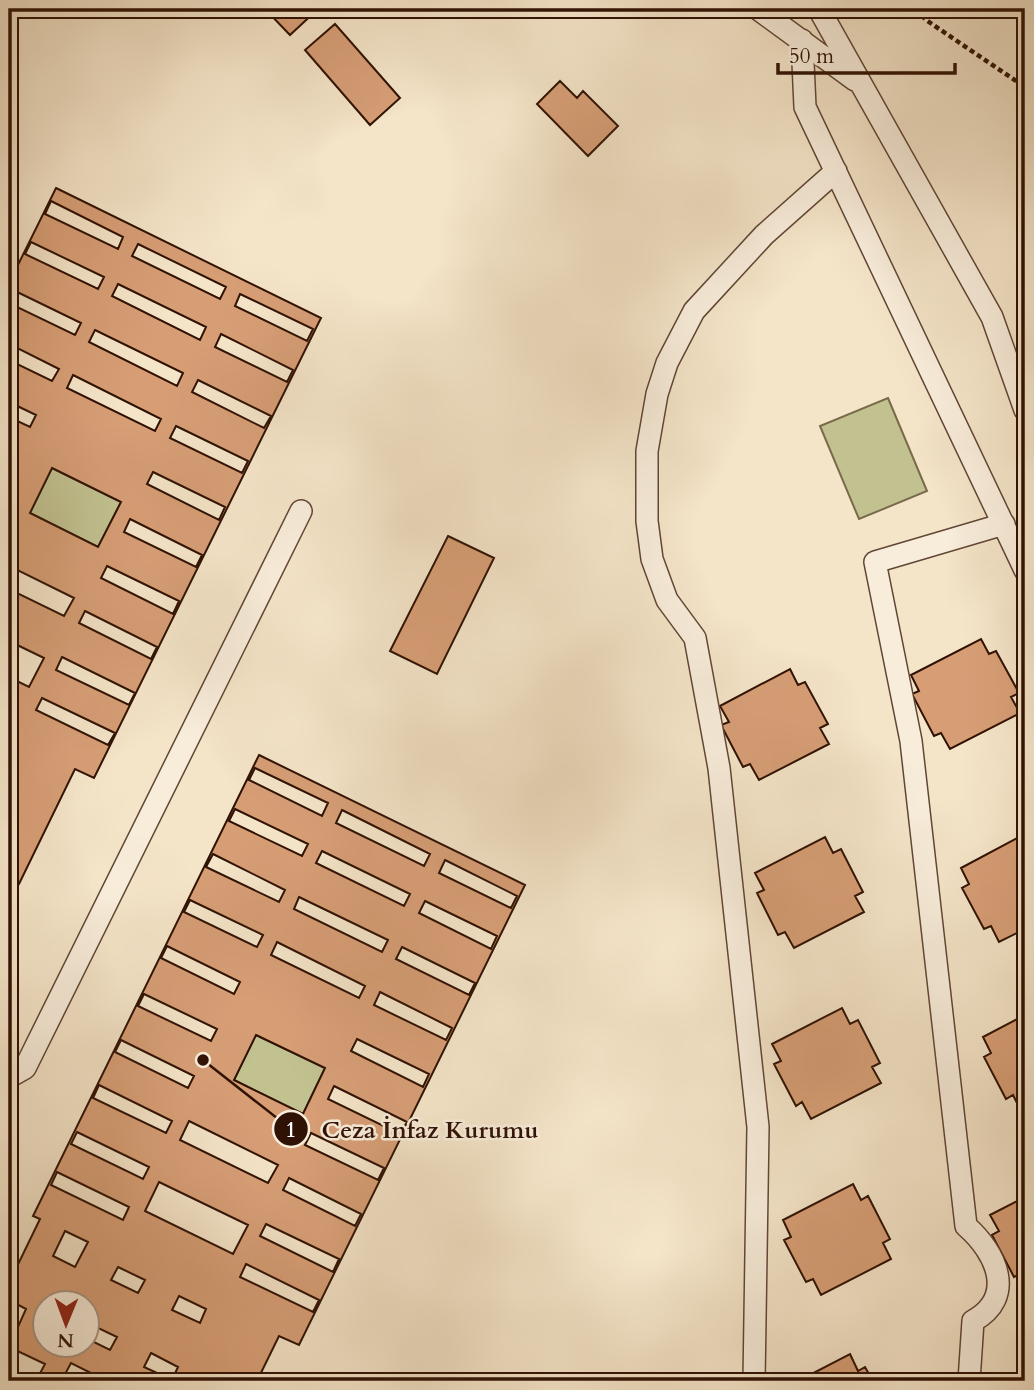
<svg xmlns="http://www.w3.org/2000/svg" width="1034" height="1390" viewBox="0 0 1034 1390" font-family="Cardo,serif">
	<rect width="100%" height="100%" fill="#f4e4c8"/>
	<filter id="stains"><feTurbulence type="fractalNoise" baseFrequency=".00286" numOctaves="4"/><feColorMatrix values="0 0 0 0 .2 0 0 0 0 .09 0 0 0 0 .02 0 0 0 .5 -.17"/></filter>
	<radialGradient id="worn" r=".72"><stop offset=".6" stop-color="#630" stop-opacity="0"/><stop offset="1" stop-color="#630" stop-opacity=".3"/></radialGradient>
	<!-- green -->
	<path fill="#c2c291" stroke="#796a4a" stroke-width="2" d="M888,398L927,491L859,519L820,426Z
		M52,468L121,502L98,547L30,513Z
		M256,1035L325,1068L303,1114L234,1080Z"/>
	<!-- building -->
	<path fill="#d79e76" stroke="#301204" stroke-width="2" fill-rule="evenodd" d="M265,9H318L290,35Z
		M335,24L400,98L370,125L305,50Z
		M560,81L577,98L583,91L618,126L588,156L537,104Z
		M56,188L321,318L94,778L75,769L19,884L9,880V677L29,687L44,658L9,641V589L64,616L74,598L9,566V470L13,462L9,460V417L30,427L36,415L9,402V360L52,381L59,369L9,344V303L75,335L81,323L9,288V283ZM51,201L123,237L118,249L45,214ZM31,242L104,277L98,289L25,254ZM138,244L226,287L220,299L132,256ZM118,284L206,327L200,340L112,296ZM240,294L313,329L307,341L235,306ZM95,330L183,373L177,386L89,342ZM221,334L293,370L287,382L215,347ZM73,375L161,419L155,431L67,388ZM198,380L271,416L264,428L192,392ZM176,426L248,461L242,473L170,438ZM52,468L121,502L98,547L30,513ZM153,472L225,507L219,520L147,484ZM130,519L202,555L196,567L124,532ZM107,566L179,601L173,614L101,578ZM85,611L157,647L151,659L79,623ZM62,657L135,693L129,705L56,670ZM42,698L115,733L108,745L36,710Z
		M448,536L494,558L437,674L390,651Z
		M981,639L989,654L996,651L1019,693L1011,697L1020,713L950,749L941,733L934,736L912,694L919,691L911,675Z
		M790,669L798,685L805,682L828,724L820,728L829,744L759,780L750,764L743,767L721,725L729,722L720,706Z
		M259,755L525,885L299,1345L279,1336L257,1381H95L97,1376L71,1363L64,1376L75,1381H36L45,1364L9,1347L26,1309L9,1300V1283L40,1219L33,1216ZM255,768L328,803L322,816L249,780ZM235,809L308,844L302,856L229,821ZM342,810L430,854L424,866L336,823ZM322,851L410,894L404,906L316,863ZM213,854L285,890L279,902L206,867ZM445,860L517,896L511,908L439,873ZM299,897L388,940L382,952L294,909ZM190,900L263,935L257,947L184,912ZM425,901L497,936L491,949L419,913ZM277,942L365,986L359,998L271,955ZM167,946L240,982L234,994L161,958ZM402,947L475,983L469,995L396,959ZM380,992L452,1028L446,1040L374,1005ZM144,994L217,1029L211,1041L138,1006ZM256,1035L325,1068L303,1114L234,1080ZM357,1039L429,1074L423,1087L351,1051ZM121,1040L194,1076L188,1088L115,1052ZM99,1085L172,1121L166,1133L93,1098ZM334,1086L407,1122L400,1134L328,1099ZM189,1121L278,1165L268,1183L180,1140ZM77,1132L149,1167L143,1179L71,1144ZM311,1133L384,1168L378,1180L305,1145ZM57,1172L129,1207L123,1220L51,1185ZM289,1178L361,1214L355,1226L283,1190ZM159,1182L248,1225L233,1254L145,1211ZM266,1224L339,1259L333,1272L260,1236ZM65,1231L88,1242L75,1267L53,1256ZM246,1264L319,1300L313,1312L240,1277ZM118,1267L145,1280L138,1293L111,1280ZM179,1296L206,1309L200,1323L172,1310ZM46,1302H88V1329L90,1324L117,1337L110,1350L88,1339V1344H46ZM151,1353L178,1367L172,1380L144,1367Z
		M1025,834V929L999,942L991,926L984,929L962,888L969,884L961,868Z
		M825,837L833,853L841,849L863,892L855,896L864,912L794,948L785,932L778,935L757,893L764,890L755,873Z
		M842,1008L850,1024L858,1020L880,1063L872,1067L881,1083L811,1119L802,1102L796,1106L774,1064L781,1061L772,1044Z
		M1025,1015V1109L1021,1111L1013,1095L1006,1099L984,1057L991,1053L983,1037Z
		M853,1184L861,1200L868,1196L890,1239L883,1243L891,1259L821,1295L813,1279L806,1282L784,1240L791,1237L783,1220Z
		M1025,1197V1282L1021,1273L1014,1277L992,1235L999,1231L990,1215Z
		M850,1354L858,1371L865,1367L873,1381H798Z"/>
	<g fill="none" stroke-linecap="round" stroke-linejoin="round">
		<!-- minor casing -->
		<g stroke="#614635" stroke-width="24">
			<path id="minor" d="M758,9L855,80
				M819,9L992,317L1025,410
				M802,40L805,107L1025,570
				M9,1077L25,1068L301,511
				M754,1381L758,1127L719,768L695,638L667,600L652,559L647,521V451L657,394L667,363L694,311L764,235L836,171
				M969,1381L973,1321C1017,1297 996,1252 966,1226L911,741L875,562L1004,524"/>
		</g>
		<!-- path -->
		<path stroke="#301204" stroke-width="4.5" stroke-dasharray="5 3.5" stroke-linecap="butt" d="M916,9L926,20L1025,87"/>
		<!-- minor -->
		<use href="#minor" stroke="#f8eddb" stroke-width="21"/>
	</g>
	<!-- callouts -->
	<path fill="none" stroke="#301204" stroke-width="2.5" d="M203 1060L291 1129"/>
	<g fill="#301204" stroke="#f8eddb" stroke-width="2.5">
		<circle cx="203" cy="1060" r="7"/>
		<circle cx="291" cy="1129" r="18"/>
	</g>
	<g font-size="21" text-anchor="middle" font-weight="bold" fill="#fff">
		<text x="291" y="1137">1</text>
	</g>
	<g font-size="24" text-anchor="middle" font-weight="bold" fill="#301204" stroke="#f8eddb" stroke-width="5" stroke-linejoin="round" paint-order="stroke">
		<text x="430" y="1138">Ceza İnfaz Kurumu</text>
	</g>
	<!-- margin -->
	<rect width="1034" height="1390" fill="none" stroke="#f4e4c8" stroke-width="35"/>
	<rect x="10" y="10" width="1013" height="1369" fill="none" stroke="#301204" stroke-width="3.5"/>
	<rect x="18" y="18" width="999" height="1355" fill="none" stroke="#301204" stroke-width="2"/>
	<!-- north arrow -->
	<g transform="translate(66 1324) rotate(181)"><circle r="33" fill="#f8eddb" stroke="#a89585" stroke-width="2"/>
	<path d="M0-5L12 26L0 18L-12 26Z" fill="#8f2418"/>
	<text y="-10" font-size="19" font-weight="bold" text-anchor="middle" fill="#301204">N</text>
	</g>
	<!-- scale -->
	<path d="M778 63v10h177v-10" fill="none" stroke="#301204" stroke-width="3.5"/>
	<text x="789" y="63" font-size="21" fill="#301204" stroke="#f8eddb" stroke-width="5" paint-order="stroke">50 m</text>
	<rect width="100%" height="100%" filter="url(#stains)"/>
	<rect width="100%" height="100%" fill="url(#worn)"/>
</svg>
